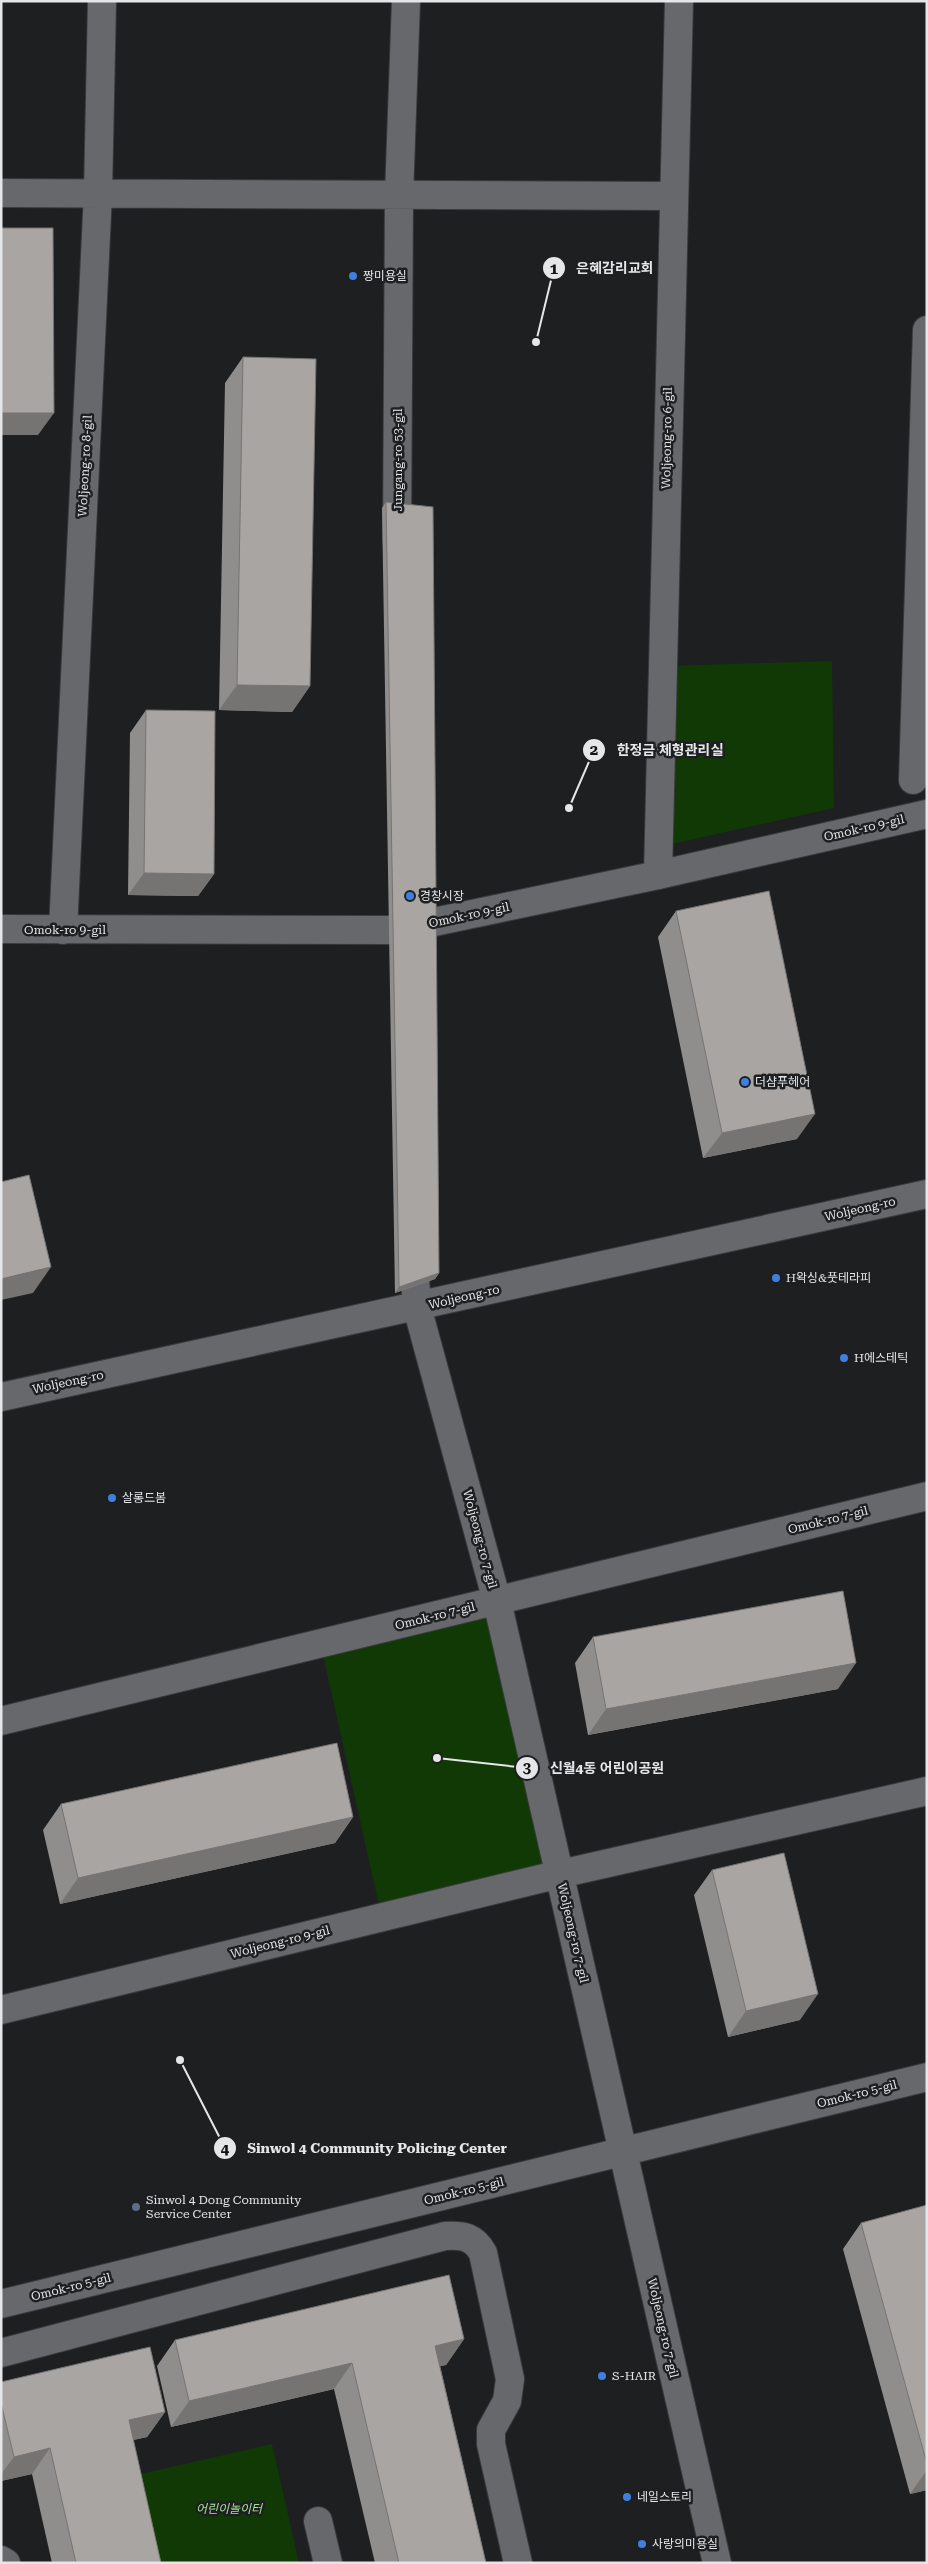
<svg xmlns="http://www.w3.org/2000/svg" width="928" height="2564" viewBox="0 0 928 2564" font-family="'Roboto Serif','Noto Sans KR',serif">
	<rect width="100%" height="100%" fill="#1e1f21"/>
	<!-- green -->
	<path fill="#113905" d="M832,661L834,808L658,847L662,666Z
		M493,1606L553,1871L380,1910L321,1646Z
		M272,2444L299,2563H155L136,2475Z"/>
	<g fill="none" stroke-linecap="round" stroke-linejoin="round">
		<!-- minor casing -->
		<g stroke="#393a3c" stroke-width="30">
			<path id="minor" d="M1,193L672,196
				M397,540L399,195L406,1
				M913,780L927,330
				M658,875L679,1
				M1,929L396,930L658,875L927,814
				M63,930L98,193L102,1
				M413,1250L417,1307L497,1601L717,2563
				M1,1397L927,1194
				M1,1721L927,1496
				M1,2010L560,1874L927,1791
				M1,2304L927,2077
				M1,2353L445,2236C464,2235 474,2237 483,2253L510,2379L507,2401L491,2430V2444L518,2563
				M318,2521L328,2563
				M1,2560L6,2563"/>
		</g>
		<!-- minor -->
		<use href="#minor" stroke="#67686b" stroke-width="28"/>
	</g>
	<!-- wall -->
	<path fill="#908e8c" d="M243,357L310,686L292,712L219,710L225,383Z
		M386,502L439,1273L435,1279L395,1293L382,508Z
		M146,710L214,874L198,896L128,895L130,733Z
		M676,911L797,1139L703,1158L658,937Z
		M593,1637L838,1689L588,1735L575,1663Z
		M61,1804L353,1817L335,1843L60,1904L43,1830Z
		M712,1870L800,2020L728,2037L694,1895Z
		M927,2205V2490L910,2494L843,2249L861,2223Z
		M464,2339L446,2365L440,2366L486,2563H375L334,2389L171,2427L157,2366L175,2340Z
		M1,2382L165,2412L147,2437L133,2440L161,2563H52L32,2474L1,2481Z"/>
	<!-- shaded-wall -->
	<path fill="#767472" d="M1,413H54L38,435H1Z
		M237,685L310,686L292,712L219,710Z
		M144,873L214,874L198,896L128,895Z
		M815,1114L797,1139L703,1158L722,1133Z
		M51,1267L33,1293L1,1300V1279Z
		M439,1273L435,1279L395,1293L399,1287Z
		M856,1663L838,1689L588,1735L606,1709Z
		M353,1817L335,1843L60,1904L78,1878Z
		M818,1994L800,2020L728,2037L746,2011Z
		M464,2339L446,2365L417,2371L435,2346Z
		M352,2363L334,2389L171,2427L189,2401Z
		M165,2412L147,2437L111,2445L129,2420Z
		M50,2448L32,2474L1,2481V2474L14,2457Z
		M927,2470V2490L910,2494Z"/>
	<!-- building -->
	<path fill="#a8a5a3" stroke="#767472" d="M1,228H53L54,413H1Z
		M243,357L316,359L310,686L237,685Z
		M386,502L433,507L439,1273L399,1287Z
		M146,710L215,711L214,874L144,873Z
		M769,891L815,1114L722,1133L676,911Z
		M29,1175L51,1267L1,1279V1182Z
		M843,1591L856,1663L606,1709L593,1637Z
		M337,1743L353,1817L78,1878L61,1804Z
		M784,1853L818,1994L746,2011L712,1870Z
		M927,2205V2464L861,2223Z
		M449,2275L464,2339L435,2346L486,2563H399L352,2363L189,2401L175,2340Z
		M150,2347L165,2412L129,2420L161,2563H76L50,2448L14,2457L1,2403V2382Z"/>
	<!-- markers -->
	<g fill="#3f7fe0" stroke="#1e1f21" stroke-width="2">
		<circle cx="353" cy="276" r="5"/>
		<circle cx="410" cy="896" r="5"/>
		<circle cx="745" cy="1082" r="5"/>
		<circle cx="776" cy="1278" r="5"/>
		<circle cx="844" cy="1358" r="5"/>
		<circle cx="112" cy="1498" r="5"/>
		<circle cx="602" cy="2376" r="5"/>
		<circle cx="627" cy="2497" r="5"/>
		<circle cx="642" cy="2544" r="5"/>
	</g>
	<circle fill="#5c6f8a" stroke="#1e1f21" stroke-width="2" cx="136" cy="2207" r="5"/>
	<g text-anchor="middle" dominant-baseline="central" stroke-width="5" stroke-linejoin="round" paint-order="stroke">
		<!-- poi labels -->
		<g font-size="12" fill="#e5e6e8" stroke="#1e1f21" text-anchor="start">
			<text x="363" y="276">짱미용실</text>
			<text x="420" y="896">경창시장</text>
			<text x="755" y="1082">더샴푸헤어</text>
			<text x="786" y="1278">H왁싱&amp;풋테라피</text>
			<text x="854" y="1358">H에스테틱</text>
			<text x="122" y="1498">살롱드봄</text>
			<text x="146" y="2200">Sinwol 4 Dong Community<tspan x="146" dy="14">Service Center</tspan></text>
			<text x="612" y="2376">S-HAIR</text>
			<text x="637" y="2497">네일스토리</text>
			<text x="652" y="2544">사랑의미용실</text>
		</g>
		<!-- street labels -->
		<g font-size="12" fill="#e5e6e8" stroke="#1e1f21">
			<text transform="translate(667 438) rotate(-89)">Woljeong-ro 6-gil</text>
			<text transform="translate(398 460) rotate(-90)">Jungang-ro 53-gil</text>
			<text transform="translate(85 466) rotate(-87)">Woljeong-ro 8-gil</text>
			<text transform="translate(864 828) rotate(-13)">Omok-ro 9-gil</text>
			<text transform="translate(469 915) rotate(-12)">Omok-ro 9-gil</text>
			<text x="65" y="930">Omok-ro 9-gil</text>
			<text transform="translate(860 1209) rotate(-13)">Woljeong-ro</text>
			<text transform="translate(464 1297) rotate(-13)">Woljeong-ro</text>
			<text transform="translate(68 1382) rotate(-12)">Woljeong-ro</text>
			<text transform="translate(828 1520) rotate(-14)">Omok-ro 7-gil</text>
			<text transform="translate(480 1539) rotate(75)">Woljeong-ro 7-gil</text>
			<text transform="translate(435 1616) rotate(-14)">Omok-ro 7-gil</text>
			<text transform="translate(573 1933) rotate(77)">Woljeong-ro 7-gil</text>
			<text transform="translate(280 1942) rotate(-14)">Woljeong-ro 9-gil</text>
			<text transform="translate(857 2094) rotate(-14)">Omok-ro 5-gil</text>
			<text transform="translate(464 2191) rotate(-14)">Omok-ro 5-gil</text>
			<text transform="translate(71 2287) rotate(-14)">Omok-ro 5-gil</text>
			<text transform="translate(663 2328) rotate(77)">Woljeong-ro 7-gil</text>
		</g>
		<!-- park labels -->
		<g font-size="12" font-style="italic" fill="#a4e295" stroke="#1e1f21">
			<text x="229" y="2509">어린이놀이터</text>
		</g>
	</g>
	<!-- callouts -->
	<path fill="none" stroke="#e5e6e8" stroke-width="2" d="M536 342L554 268M569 808L594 750M437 1758L527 1768M180 2060L225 2148"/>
	<g fill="#e5e6e8" stroke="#1e1f21" stroke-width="2">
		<circle cx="536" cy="342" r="5"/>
		<circle cx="569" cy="808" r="5"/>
		<circle cx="437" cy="1758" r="5"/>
		<circle cx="180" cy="2060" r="5"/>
		<circle cx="554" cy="268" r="12"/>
		<circle cx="594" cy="750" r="12"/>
		<circle cx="527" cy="1768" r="12"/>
		<circle cx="225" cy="2148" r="12"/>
	</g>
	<g font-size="15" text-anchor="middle" font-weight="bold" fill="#111">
		<text x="554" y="274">1</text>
		<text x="594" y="755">2</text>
		<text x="527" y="1773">3</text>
		<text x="225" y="2154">4</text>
	</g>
	<g font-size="14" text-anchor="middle" font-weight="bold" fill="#e5e6e8" stroke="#1e1f21" stroke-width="5" stroke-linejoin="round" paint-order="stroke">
		<text x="615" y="273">은혜감리교회</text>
		<text x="670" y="755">한정금 체형관리실</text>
		<text x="607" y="1773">신월4동 어린이공원</text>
		<text x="377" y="2153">Sinwol 4 Community Policing Center</text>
	</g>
	<!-- border -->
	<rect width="928" height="2564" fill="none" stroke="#e5e6e8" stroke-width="5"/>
</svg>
